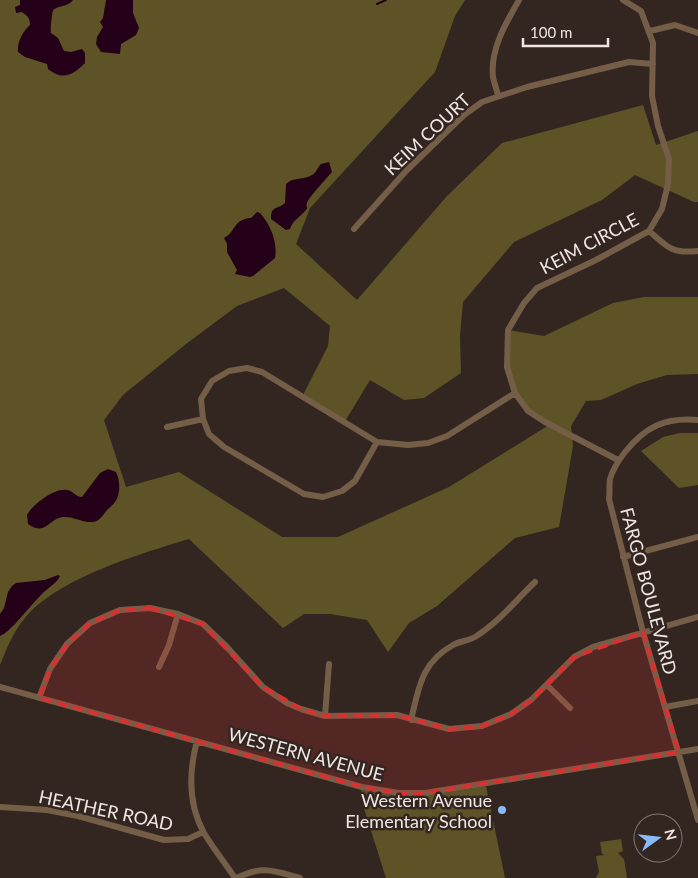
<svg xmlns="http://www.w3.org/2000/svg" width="698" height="878" viewBox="0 0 698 878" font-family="Lato,sans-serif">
	<rect width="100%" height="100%" fill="#332621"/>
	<!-- green -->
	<path fill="#5e5326" d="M0,0H465L455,16L435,72L310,208L296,244L357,300L447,196L502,143L643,105L656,145L698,131V202H694L635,175L602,200L514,242L463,302L460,336L461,373L424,398L404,400L370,380L344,423L302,397L328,346L330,326L284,288L237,306L186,344L123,395L104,420L126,487L179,472L282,537H338L449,487L549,425C542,420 535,416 529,411C505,391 507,358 508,330L544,336L613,303L644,297H698V374L667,375L637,384L601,400L586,401L571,426L573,446L559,527L515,538L437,606L409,623L388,652L367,620L330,614H304L283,628L189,539C142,553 56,579 25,618C13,632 7,648 0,665Z
		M680,433H698V485L679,488L641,451L663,437Z
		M486,786L505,878H386L360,796L361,790L398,796L431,795Z
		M621,839L623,851L618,853L624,859L627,878H596L599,872L596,856L605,855L602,854L600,842Z"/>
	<!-- water -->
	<path fill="#240019" d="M20,0H73C68,7 59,5 53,10C52,14 50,30 51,33L58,38L64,51L71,52L82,49L85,53V63C73,75 63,81 48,69L47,64L25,57L18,52C17,42 23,31 30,25C30,17 27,16 22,12L16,13L15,7L20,5Z
		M106,0H133V13L139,28L136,35L121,44L120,54L101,52L96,44L97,37L103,27L100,22L103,18Z
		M329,162L332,172C327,178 309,197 307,203C305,210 310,205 305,211C299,218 293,220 290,229L286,230L271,219C271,205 277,210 285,203L286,184C293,177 302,180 310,176C316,174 317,168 321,164Z
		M257,212L260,213C270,224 278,242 275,258L253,276L250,277L235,274L237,270L227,252V244L224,238C236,232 233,219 251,218Z
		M108,469L116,472C120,480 121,494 115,502C113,505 110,507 107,510C103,515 100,521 93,522C83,523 73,516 63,517C49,518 46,537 28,524L27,515C32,505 55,487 67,490C74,491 75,497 82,497L100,473Z
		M58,575L60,576C57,583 49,587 44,592C33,602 10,633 0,636V614L4,608L8,592L12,586L16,583L45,580Z"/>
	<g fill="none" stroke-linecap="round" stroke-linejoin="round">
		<!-- stream -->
		<path stroke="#240019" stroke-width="2" d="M377,4L386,0"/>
		<!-- minor -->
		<path stroke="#755e48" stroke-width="6" d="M650,31L675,25L698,33
			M498,96C497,90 494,83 493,77C490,49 506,23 519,0
			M354,229L406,171L464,115L482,102L527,87L629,62L653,64
			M649,231C668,247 671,254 698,251
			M698,420C665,417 645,427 625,452C618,461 613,469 610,479C609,485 610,492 609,499L643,632L698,820
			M167,427L203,419
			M377,442L355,481L342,491L323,497L304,494L224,447L209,434L203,419L201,399L212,381L229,371L247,368L262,372L377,442L408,445L428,443L447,436L515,393
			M618,460L545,422L528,411L515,393L507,367L508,330L524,303L537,288L596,260L649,231L662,209L668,184L669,159L658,126L652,96L653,43L641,11L623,0
			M623,557L698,537
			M159,667L169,645L178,614
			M547,685L570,708
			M0,687L362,787L399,793H425L698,749
			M39,698L50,669L67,644L90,623L120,610L150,608L178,614L203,624L226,646L263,687L287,703L301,709L325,716L397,715L449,729L482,726L511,714L531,700L574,657L593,647L698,617
			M665,707L698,701
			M325,716L329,664
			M411,720C419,687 421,663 453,645C460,641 468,641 475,637C498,623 516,600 535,582
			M197,741C189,771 188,804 204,833C213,848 225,863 235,878
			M0,807L47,810L78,816L164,840L188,839L203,832
			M237,878C262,865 274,871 300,878"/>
	</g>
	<!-- marked area -->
	<path fill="#d73231" fill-opacity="0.2" stroke="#d73231" stroke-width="4" stroke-dasharray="10 6" stroke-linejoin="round" d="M150,608L203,624L263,687L301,709L325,716L397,715L449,729L482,726L511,714L531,700L574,657L643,632L679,752L425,793H399L362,787L39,698L50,669L67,644L90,623L120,610Z"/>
	<!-- markers -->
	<circle fill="#8abafc" stroke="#332621" stroke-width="2" cx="502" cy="810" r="5"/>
	<g text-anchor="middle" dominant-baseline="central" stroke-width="5" stroke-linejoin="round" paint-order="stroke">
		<!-- street labels -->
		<g font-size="18" fill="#f0e7e4" stroke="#332621">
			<text transform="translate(427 134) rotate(-43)">KEIM COURT</text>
			<text transform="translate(589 243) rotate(-28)">KEIM CIRCLE</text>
			<text transform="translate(649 591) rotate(75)">FARGO BOULEVARD</text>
			<text transform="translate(306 754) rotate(15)">WESTERN AVENUE</text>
			<text transform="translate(106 810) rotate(12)">HEATHER ROAD</text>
		</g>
		<!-- poi labels -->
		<g font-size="18" fill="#f0e7e4" stroke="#332621" text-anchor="end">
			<text x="492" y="800">Western Avenue<tspan x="492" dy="21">Elementary School</tspan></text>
		</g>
	</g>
	<!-- north arrow -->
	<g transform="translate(658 838) rotate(75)"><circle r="24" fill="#332621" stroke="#7f736f"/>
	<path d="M0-4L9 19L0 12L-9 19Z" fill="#8abafc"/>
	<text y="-8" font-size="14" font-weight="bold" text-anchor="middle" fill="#f0e7e4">N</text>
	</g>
	<!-- scale -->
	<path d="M523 38v8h85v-8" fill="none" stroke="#f0e7e4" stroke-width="2.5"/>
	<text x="530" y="38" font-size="15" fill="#f0e7e4" stroke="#332621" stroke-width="4" paint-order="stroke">100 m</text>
</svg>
